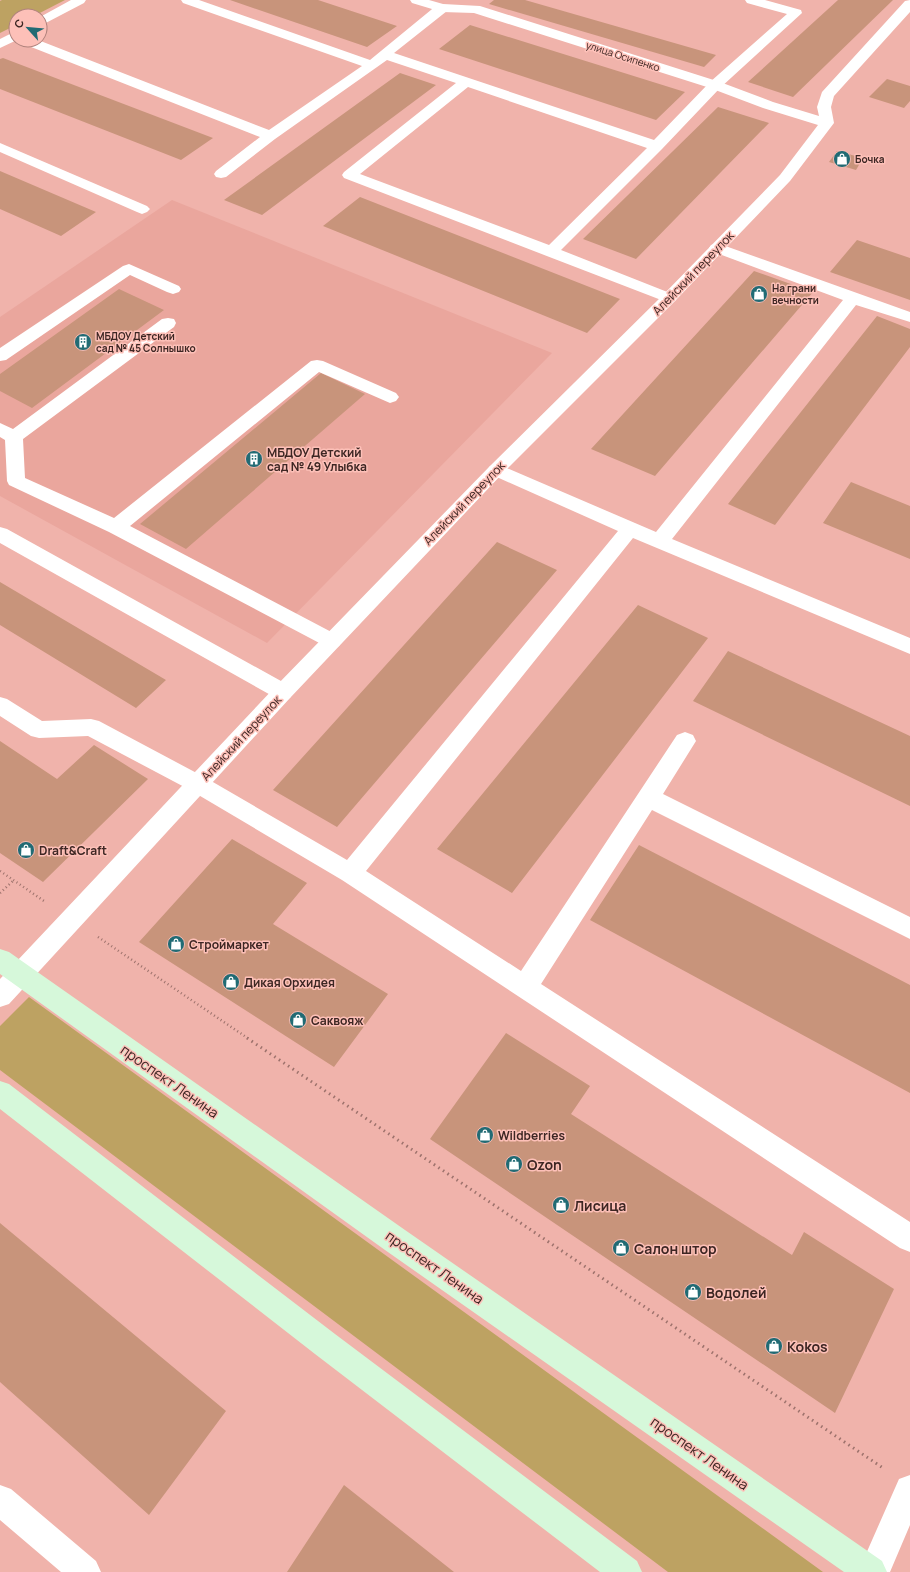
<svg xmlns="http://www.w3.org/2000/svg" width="910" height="1572" viewBox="0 0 910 1572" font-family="Manrope,sans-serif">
	<rect width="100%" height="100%" fill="#f0b3ab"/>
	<!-- built -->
	<path fill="#eaa69d" d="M172,200L552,353L267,643L0,496V317Z"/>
	<!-- green -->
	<path fill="#bda262" d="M2,0H65L34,16H16V25L0,33V1Z
		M29,997L823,1572H668L0,1070V1026Z"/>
	<!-- building -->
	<path fill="#c8947b" d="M230,0H318L397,26L367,47Z
		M494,0H525L716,55L704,67L489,4Z
		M838,0H893L793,97L748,82Z
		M470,25L685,92L656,120L439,49Z
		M3,58L213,138L181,160L0,89V59Z
		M400,73L436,85L262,215L224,200Z
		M887,79L910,86V101L904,108L869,97Z
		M718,107L769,123L636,259L583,239Z
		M837,151L863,158L856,170L829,162Z
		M0,171L96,212L61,236L0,209Z
		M360,197L620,299L587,333L323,226Z
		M857,240L910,258V300L830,272Z
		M754,271L813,292L655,476L591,449Z
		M119,289L164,310L32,408L0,391V374Z
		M877,316L910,329V347L775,525L728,504Z
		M321,373L365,394L186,549L140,524Z
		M851,482L910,506V559L823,523Z
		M497,542L557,570L337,827L273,790Z
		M0,582L166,680L136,708L0,625Z
		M638,605L708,638L512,893L437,849Z
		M728,651L910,736V806L693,701Z
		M0,741L57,779L94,745L148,779L43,882L0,853Z
		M232,839L307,883L273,924L388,994L334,1067L139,942Z
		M639,845L910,985V1093L590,920Z
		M506,1033L590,1086L571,1114L792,1255L804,1232L894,1289L835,1413L430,1139Z
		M0,1223L226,1411L149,1515L0,1382Z
		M344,1485L454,1572H287Z"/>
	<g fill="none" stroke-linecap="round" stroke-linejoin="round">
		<!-- path-far1 -->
		<path stroke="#9d726c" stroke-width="2.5" stroke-dasharray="1 3" stroke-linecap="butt" d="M0,871L44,901
			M0,893L14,880
			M98,937L249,1039"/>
		<!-- path -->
		<path stroke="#9d726c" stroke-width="3" stroke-dasharray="1.5 4" stroke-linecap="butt" d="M247,1038L883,1468"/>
		<!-- service -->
		<path fill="#fff" fill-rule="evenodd" d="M71,0H86L84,3L40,26V17Z
			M181,0H199L370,60L437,5H447L448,8L447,11L394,53L654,140L710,82L787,14L747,3L745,0H765L801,10L802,13L720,88L662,149L561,250L675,295L677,298L675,301L669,303L344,178L342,175L344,172L456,83L387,60L275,139L226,177L221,178L216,177L214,174L216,171L260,137L21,43L19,40H38L269,130L362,66L183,3ZM468,87L647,148L549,245L360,174Z
			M16,31L17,40L0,48V39Z
			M0,143L147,206L150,209L147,212L142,214L137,212L0,152Z
			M717,243L910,312V322L856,305L672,539L910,638V654L633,538L366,871L521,971L677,735L685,732L693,735L696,741L663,794L910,917V939L652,810L541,984L910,1222V1252L900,1248L342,880L190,790L88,736L39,738L31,736L0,716V697L7,699L42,721L91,719L99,721L206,778L347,860L618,531L490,474L487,470L490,466L496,464L502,466L656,532L843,300L711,251L709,248L711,245Z
			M129,264L179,286L181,289L179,292L173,294L167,292L130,275L6,360L0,361V348L123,266Z
			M168,318L174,319L176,323L174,327L23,439L25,478L114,518L311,361L317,360L323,361L396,393L399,397L396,401L390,403L319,372L130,526L339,636L342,641L339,646L332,649L325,646L109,532L9,485L7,481L5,440L0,437V423L13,429L162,319Z
			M0,527L7,529L290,686L293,692L290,698L283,700L276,698L0,543Z
			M910,1475V1525L890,1572H858L899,1479Z
			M0,1485L11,1489L96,1561L101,1572H61L0,1520Z"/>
		<!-- minor -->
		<path fill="#fff" fill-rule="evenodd" d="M410,0H429L443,4L480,6L720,82L773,102L819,116L817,107L822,92L905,1L910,0V12L834,96L831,107L834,123L790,181L675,301L502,474L290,698L9,1004L0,1007V979L276,686L490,466L663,295L780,175L818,125L763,108L710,88L474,13L442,12L412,3Z"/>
		<!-- secondary -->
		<path fill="#d6f8da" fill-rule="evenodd" d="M0,949L9,952L405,1230L882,1561L887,1572H844L385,1250L0,974Z
			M0,1081L9,1084L335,1334L637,1561L642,1572H600L315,1354L0,1109Z"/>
	</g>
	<!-- icons -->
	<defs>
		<g id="shop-disc" transform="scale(0.9)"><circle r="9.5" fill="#216b74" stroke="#fdc0b8"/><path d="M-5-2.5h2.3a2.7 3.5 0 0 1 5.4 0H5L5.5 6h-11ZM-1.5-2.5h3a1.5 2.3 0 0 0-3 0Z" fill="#fff"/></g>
		<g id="building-disc" transform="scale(0.9)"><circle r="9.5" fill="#216b74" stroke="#fdc0b8"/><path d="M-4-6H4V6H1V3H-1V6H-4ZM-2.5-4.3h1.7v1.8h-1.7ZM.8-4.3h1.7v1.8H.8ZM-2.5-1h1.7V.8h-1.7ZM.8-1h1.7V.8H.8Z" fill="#fff"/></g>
	</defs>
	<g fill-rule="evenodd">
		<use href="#shop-disc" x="842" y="159"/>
		<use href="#shop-disc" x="759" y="294"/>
		<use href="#building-disc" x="83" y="342"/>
		<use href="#building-disc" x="254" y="459"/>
		<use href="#shop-disc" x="26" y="850"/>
		<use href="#shop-disc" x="176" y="944"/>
		<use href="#shop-disc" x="231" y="982"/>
		<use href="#shop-disc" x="298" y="1020"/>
		<use href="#shop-disc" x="485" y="1135"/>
		<use href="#shop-disc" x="514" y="1164"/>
		<use href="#shop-disc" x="561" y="1205"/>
		<use href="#shop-disc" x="621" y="1248"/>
		<use href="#shop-disc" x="693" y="1292"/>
		<use href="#shop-disc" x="774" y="1346"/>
	</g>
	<g text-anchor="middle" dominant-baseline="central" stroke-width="3" stroke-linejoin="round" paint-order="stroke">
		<!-- far-street labels -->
		<g font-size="10" fill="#3d2623" stroke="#fdc0b8">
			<text transform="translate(623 56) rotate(18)">улица Осипенко</text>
		</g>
		<!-- far-poi labels -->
		<g font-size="10" font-weight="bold" fill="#3d2623" stroke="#fdc0b8" text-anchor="start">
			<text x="855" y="159">Бочка</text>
			<text x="772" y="288">На грани<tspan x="772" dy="12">вечности</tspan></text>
			<text x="96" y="336">МБДОУ Детский<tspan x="96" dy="12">сад № 45 Солнышко</tspan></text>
		</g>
		<!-- street labels -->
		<g font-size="12" fill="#3d2623" stroke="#fdc0b8">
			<text transform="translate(693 273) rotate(-46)">Алейский переулок</text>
			<text transform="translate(464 503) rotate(-46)">Алейский переулок</text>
			<text transform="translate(241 738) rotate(-47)">Алейский переулок</text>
		</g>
		<!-- poi labels -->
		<g font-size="12" font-weight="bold" fill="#3d2623" stroke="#fdc0b8" text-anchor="start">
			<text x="267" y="452">МБДОУ Детский<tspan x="267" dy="14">сад № 49 Улыбка</tspan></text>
			<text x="39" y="850">Draft&amp;Craft</text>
			<text x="189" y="944">Строймаркет</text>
			<text x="244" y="982">Дикая Орхидея</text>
			<text x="311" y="1020">Саквояж</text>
			<text x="498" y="1135">Wildberries</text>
		</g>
		<!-- near-street labels -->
		<g font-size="14" fill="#3d2623" stroke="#fdc0b8">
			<text transform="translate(170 1081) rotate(35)">проспект Ленина</text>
			<text transform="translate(435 1267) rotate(35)">проспект Ленина</text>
			<text transform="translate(700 1453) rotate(35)">проспект Ленина</text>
		</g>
		<!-- near-poi labels -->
		<g font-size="14" font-weight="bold" fill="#3d2623" stroke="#fdc0b8" text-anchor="start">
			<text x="527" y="1164">Ozon</text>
			<text x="574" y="1205">Лисица</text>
			<text x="634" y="1248">Салон штор</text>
			<text x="706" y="1292">Водолей</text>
			<text x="787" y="1346">Kokos</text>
		</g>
	</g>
	<!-- north arrow -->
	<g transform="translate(28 28) rotate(297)"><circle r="19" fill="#fdc0b8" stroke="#b0827c"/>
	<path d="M0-3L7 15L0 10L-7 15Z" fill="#216b74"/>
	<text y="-6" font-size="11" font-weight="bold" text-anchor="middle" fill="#3d2623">С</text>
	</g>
</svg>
